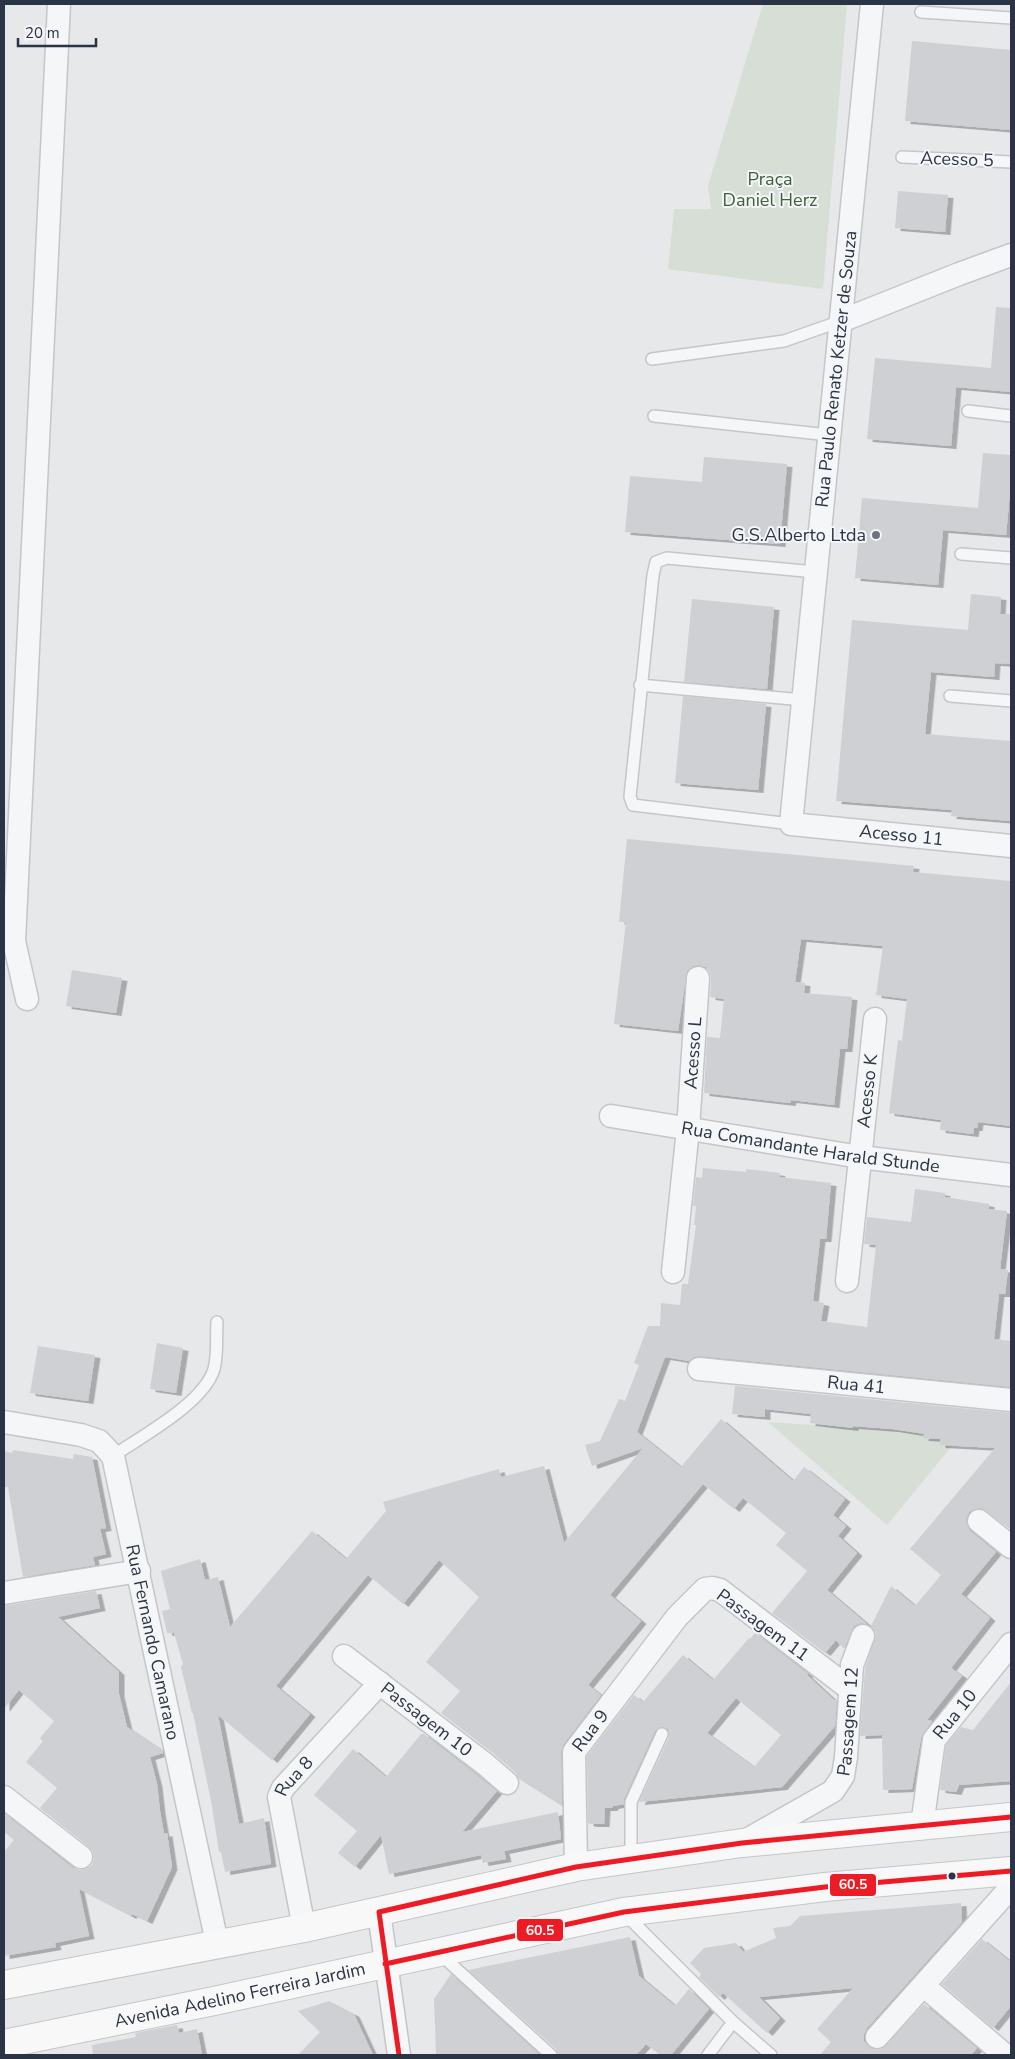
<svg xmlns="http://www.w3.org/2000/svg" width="1015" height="2059" viewBox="0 0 1015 2059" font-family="'Nunito Sans',sans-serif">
	<defs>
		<filter id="shadow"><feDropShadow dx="5.5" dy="3" stdDeviation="0" flood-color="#0004"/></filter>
	</defs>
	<rect width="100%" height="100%" fill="#e6e8ea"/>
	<!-- green -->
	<path fill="#d6ded6" d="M763,4H847L823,289L668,269L674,209H711L708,186Z
		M768,1422L961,1435L887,1525Z"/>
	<!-- building -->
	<path fill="#ced0d3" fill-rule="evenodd" filter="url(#shadow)" d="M912,41L1011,50V130L905,121Z
		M898,191L948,195L945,232L895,228Z
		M996,307L1011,308V392L956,387L951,446L867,439L875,358L991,368Z
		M983,453L1011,455V481L1006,535L943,530L938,585L855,578L862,498L978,508Z
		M704,457L787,464L780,544L625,532L630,476L702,482Z
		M971,594L1001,597L1000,614H1011V664L995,663L994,677L931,672L925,734L1011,741V821L951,816L952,810L836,801L852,620L968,630Z
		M692,599L774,607L767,689L684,682Z
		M683,696L766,704L758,790L675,783Z
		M627,839L914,866L913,872L1011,881V1126L978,1122L977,1128H974L973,1134L940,1130L941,1120L889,1113L898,1040L902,1041L907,999L876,995L883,946L801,939L795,982L805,983L804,993L852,997L847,1049H840L834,1105L791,1100L790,1103L704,1093L707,1037L720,1038L724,999L710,997L711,978L710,973L706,967L699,965L693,966L687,971L678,1031L614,1024L626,922H619Z
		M72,970L122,978L116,1013L66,1006Z
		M703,1168L746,1172V1169L764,1171L780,1173L779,1177L831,1183L826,1239H820L813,1301L824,1303L821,1321L867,1327L876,1245L864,1244L867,1217L911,1222L915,1189L945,1193V1197L989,1204V1209L1007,1211L1000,1269L1008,1270L1005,1294H999L994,1339L1011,1341V1387L700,1356L694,1357L689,1361L665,1357L637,1432L681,1467L721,1419L793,1481L804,1467L845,1499L833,1515L846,1526L838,1536L857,1553L827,1590L867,1624L860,1623L854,1626L844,1649L836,1640L825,1653L772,1613L807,1571L776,1545L786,1533L743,1498L734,1509L703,1484L610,1595L641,1621L588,1685L601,1695L563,1745L561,1752L562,1806L519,1779L516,1773L494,1754L441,1713L460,1691L426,1662L479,1597L439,1560L403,1604L368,1575L276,1686L310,1714L272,1760L218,1715L239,1824L264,1818L271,1864L225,1872L221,1852H219L212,1806L193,1713H192L181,1667L183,1664L174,1633H167L162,1611L170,1609L161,1571L200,1559L205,1580L218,1577L230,1627L312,1531L346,1559L386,1511L383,1502L499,1469L501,1477L544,1466L564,1543L643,1448L592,1466L585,1445L600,1441L619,1399L625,1401L639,1365L634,1363L648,1326H660L661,1303L680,1305L682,1284H688L696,1225H694L696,1206H693L696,1177L702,1178Z
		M157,1343L183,1348L176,1393L150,1389Z
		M38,1346L95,1355L88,1401L30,1393Z
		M735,1386L1011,1413V1530L982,1508L975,1509L969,1512L966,1519L967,1525L970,1531L996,1552L961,1594L990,1618L951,1668L962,1676L927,1720L932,1721L921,1738L912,1789L883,1790L882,1735L860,1736L865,1668L876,1634L871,1626L891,1586L915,1606L941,1575L910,1549L995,1448L940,1445V1439L923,1438L924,1434L893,1429L853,1426V1428L810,1423L811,1414L765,1409V1417L732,1414Z
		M13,1450L73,1459L74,1454L92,1457L106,1528L100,1529L106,1554L93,1557L95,1565L23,1577L8,1487H4V1451L12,1453Z
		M96,1591L100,1608L58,1617L119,1672V1694L127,1727L163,1751V1753L150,1757L157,1784L160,1811L164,1834L167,1833L172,1867L147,1921L132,1914L131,1916L79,1889L89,1936L55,1943L56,1947L4,1956V1852L14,1840L4,1832V1813L73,1868L80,1870L86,1869L92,1865L94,1858L93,1852L89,1847L40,1808L57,1788L26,1762L43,1741L40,1738L54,1721L19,1690L4,1709V1606Z
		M755,1633L808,1674L807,1675L834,1700H837L835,1726L782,1787L639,1802L669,1737L668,1729L661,1727L655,1731L624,1799V1804L613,1806L612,1808H605L604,1824H591L588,1823L587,1756L634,1695L643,1702L683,1655L713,1680L749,1638L750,1639ZM736,1698L781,1735L754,1767L707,1733Z
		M1011,1682V1781L959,1785L956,1792L940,1790L946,1745L961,1727L973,1730Z
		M421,1734H424L497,1791L462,1832L558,1812L561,1839L504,1851L506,1859L483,1863L481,1855L389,1874L381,1835L355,1867L338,1853L357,1831L314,1795L353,1749L386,1777Z
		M961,1903L962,1922L867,2028L864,2034V2041L868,2046L874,2050L882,2049L924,2004L977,2048L971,2055H820L831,2042L817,2029L853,1988L759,1997L780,2018L767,2033L723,1993L719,1997L699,1977L701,1974L690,1963L704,1948L736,1943L743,1952L776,1938L773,1928L790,1926L800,1916Z
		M630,1937L639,1976L675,2006L689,1989L709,2009L671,2055H660L646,2044L636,2055H558L556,2049L468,1970Z
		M982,1939L1011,1962V2006L993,2028L942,1984Z
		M451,1974L540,2055H436L434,1999Z
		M329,2001L354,2014L373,2055H298L320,2032L298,2011Z
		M177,2025L179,2033L197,2029L202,2055H93L92,2045L136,2037L135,2033Z"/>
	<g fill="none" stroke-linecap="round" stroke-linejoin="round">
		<!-- lane casing -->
		<g stroke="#c4c6c8" stroke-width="14">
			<path id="lane" d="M921,12L1011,18
				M902,157L1011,162
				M652,359L784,341L841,321
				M968,411L1011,416
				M654,416L829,435
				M961,554L1011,558
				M640,685L803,700
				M950,696L1011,701
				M791,824L633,805L630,797L653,575L656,562L667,558L815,572
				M113,1456C142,1436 204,1403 214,1369C218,1355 216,1336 217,1322
				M631,1859V1802L662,1734
				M625,1914L733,2022L771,2055
				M440,1954L551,2055
				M708,2055L733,2022"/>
		</g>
		<!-- street casing -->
		<g stroke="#c4c6c8" stroke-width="25">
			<g id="street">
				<path id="s1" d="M872,4L791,824L1011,846"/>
				<path d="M841,321L959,274L1011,255"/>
				<path d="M27,999L14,941L59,4"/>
				<path id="s2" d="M611,1116L860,1157L1011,1175"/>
				<path id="s3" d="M673,1272L688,1129L698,978"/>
				<path id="s4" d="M847,1281L875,1019"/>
				<path id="s5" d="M699,1369L1011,1400"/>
				<path id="s6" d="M4,1422L81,1435L99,1441L113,1456L217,1943"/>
				<path d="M979,1521L1011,1547"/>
				<path d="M4,1593L139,1571"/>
				<path id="s7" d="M344,1656L485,1764L507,1783"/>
				<path d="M4,1797L81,1857"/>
				<path id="s8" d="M922,1825L934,1740L1011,1644"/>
				<path id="s9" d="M745,1841L833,1791L843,1776L846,1757L852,1665L863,1636"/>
				<path id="s10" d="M576,1867L574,1752L677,1617L705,1589L712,1588L720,1590L850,1689"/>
				<path d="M379,1912L399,2055"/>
				<path id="s11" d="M304,1928L279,1797L283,1788L380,1683"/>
				<path d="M924,1986L1005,2055"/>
				<path d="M877,2037L1011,1887"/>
			</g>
		</g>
		<!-- secondary casing -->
		<g stroke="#c4c6c8" stroke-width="30">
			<g id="secondary">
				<path d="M4,1985L304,1928L576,1867L742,1843L1011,1817"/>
				<path id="s12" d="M4,2044L214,2001L624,1912L825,1887L1011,1871"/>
			</g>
		</g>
		<!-- lane -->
		<use href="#lane" stroke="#f5f6f7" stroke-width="11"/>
		<!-- street -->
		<use href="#street" stroke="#f5f6f7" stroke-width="22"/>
		<!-- secondary -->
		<use href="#secondary" stroke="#f8f8f8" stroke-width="28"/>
		<!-- bus-1 casing -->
		<g stroke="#f4f6f9" stroke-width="9">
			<path id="bus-1" d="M385,1964L624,1912L825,1887L1011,1871
				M399,2055L379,1912L576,1867L742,1843L1011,1817"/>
		</g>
		<!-- bus-1 -->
		<use href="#bus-1" stroke="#ed1c24" stroke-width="5"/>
	</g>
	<!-- markers -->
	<circle fill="#6c737f" stroke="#f4f6f9" stroke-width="2" cx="876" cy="535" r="5"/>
	<circle fill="#2b3445" stroke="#f4f6f9" stroke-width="2" cx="952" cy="1876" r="4.5"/>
	<g text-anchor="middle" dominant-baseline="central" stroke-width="4" stroke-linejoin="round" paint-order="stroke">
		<!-- street labels -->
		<g font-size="18" fill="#2b3445" stroke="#f4f6f9">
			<text transform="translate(957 159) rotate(2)">Acesso 5</text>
			<text transform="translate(836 369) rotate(-84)">Rua Paulo Renato Ketzer de Souza</text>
			<text stroke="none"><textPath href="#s1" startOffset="935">Acesso 11</textPath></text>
			<text stroke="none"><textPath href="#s3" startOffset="220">Acesso L</textPath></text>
			<text stroke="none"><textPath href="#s4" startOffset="191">Acesso K</textPath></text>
			<text stroke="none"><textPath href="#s2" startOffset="202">Rua Comandante Harald Stunde</textPath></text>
			<text stroke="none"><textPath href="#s5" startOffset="158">Rua 41</textPath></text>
			<text transform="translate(763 1625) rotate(36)">Passagem 11</text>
			<text stroke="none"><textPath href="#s6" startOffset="308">Rua Fernando Camarano</textPath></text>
			<text stroke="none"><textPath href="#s8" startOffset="119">Rua 10</textPath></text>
			<text stroke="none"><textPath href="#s7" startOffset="104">Passagem 10</textPath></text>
			<text stroke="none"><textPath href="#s9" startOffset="174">Passagem 12</textPath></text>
			<text stroke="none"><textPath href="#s10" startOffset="142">Rua 9</textPath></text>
			<text stroke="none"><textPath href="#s11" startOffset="159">Rua 8</textPath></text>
			<text stroke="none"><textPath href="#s12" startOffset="241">Avenida Adelino Ferreira Jardim</textPath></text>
		</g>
		<!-- park labels -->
		<g font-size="18" fill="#3f6138" stroke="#f4f6f9">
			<text x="770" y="179">Praça<tspan x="770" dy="21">Daniel Herz</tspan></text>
		</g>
		<!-- poi labels -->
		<g font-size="18" fill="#2b3445" stroke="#f4f6f9" text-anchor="end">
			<text x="866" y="535">G.S.Alberto Ltda</text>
		</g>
	</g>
	<g stroke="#f4f6f9" stroke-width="2">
		<rect x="829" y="1873" width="48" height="24" rx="5" fill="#ed1c24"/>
		<rect x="516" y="1918" width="48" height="24" rx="5" fill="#ed1c24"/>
	</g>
	<g font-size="14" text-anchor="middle" font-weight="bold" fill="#fff">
		<text x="853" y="1889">60.5</text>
		<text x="540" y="1935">60.5</text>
	</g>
	<!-- border -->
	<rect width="1015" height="2059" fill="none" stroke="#2b3445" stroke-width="10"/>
	<!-- scale -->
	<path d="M18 38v8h78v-8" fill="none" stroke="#2b3445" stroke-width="2.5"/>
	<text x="25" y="38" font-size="15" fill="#2b3445" stroke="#f4f6f9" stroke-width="4" paint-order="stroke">20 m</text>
</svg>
